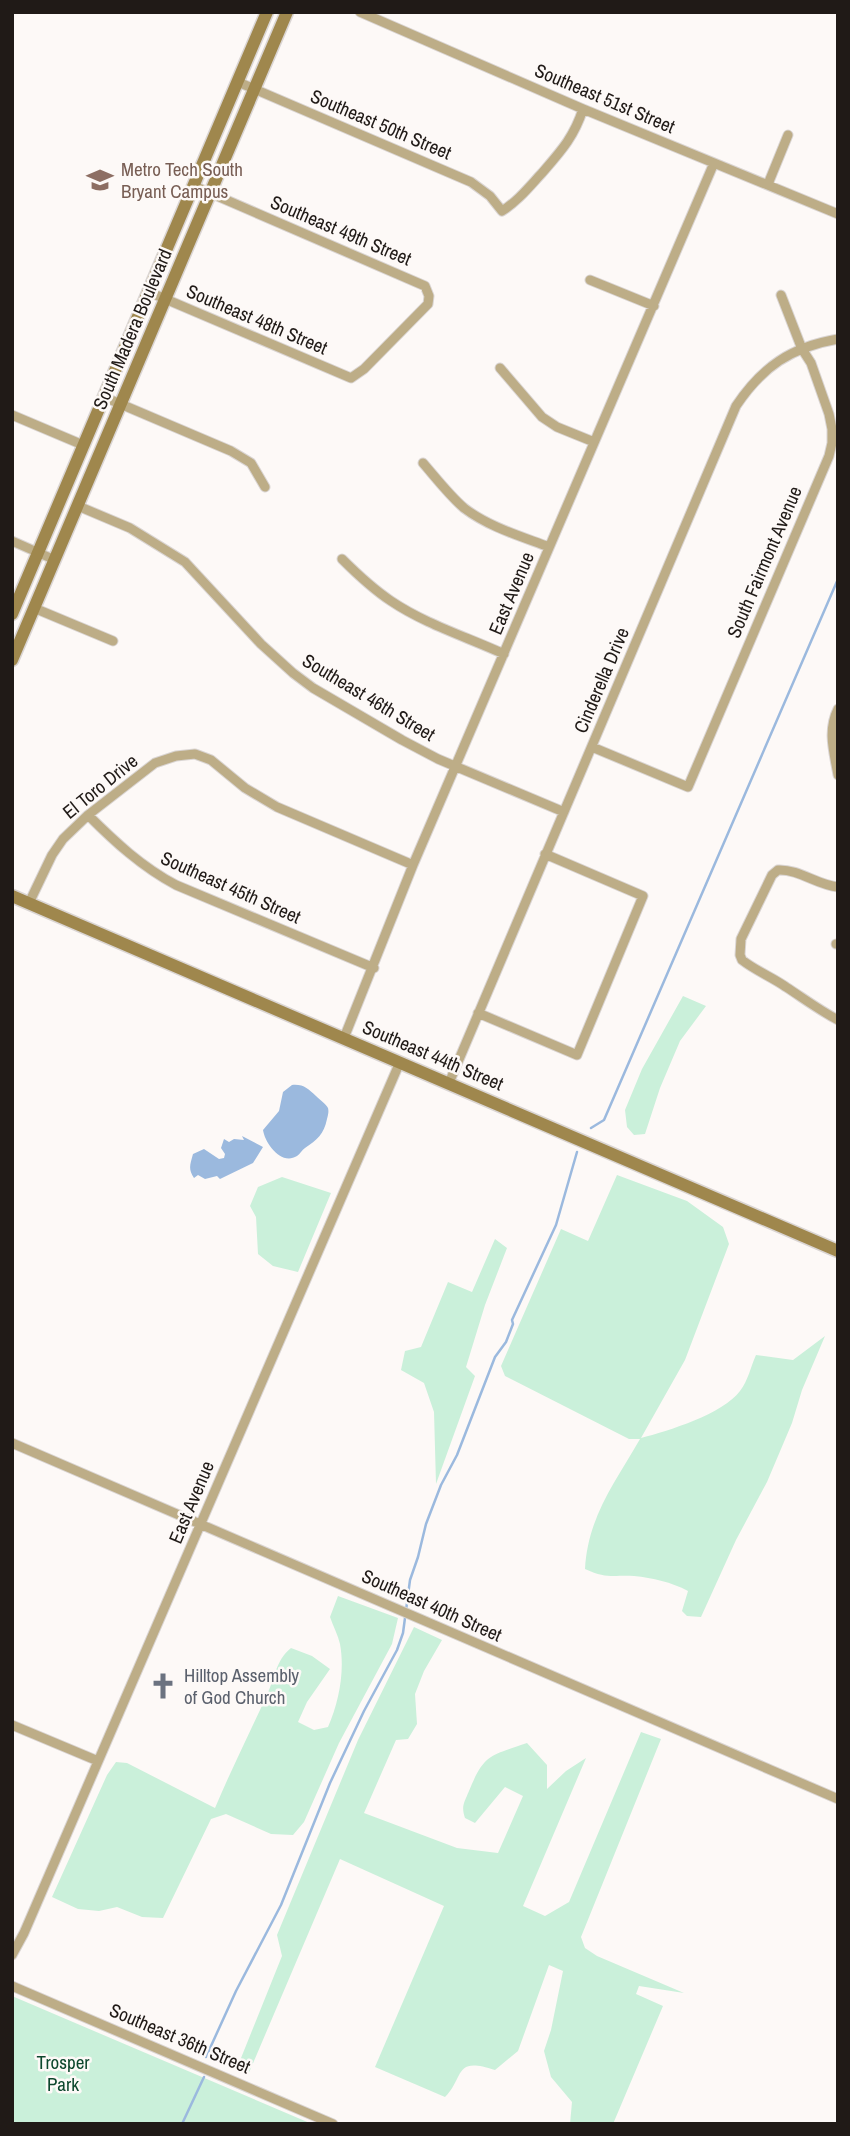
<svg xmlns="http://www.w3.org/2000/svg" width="850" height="2136" viewBox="0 0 850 2136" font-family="'Archivo Narrow',sans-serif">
	<rect width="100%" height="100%" fill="#fdf9f7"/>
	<!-- green -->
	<path fill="#caf0da" d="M683,996L706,1006L680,1041L660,1088L645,1134L634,1135L627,1127L625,1110L642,1069Z
		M617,1175L687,1201L723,1227L729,1244L685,1360L641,1438C668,1431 723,1414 740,1391C748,1381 751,1366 756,1355L793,1360L825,1336L802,1390L792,1423L767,1482L736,1540L701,1617L687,1616L682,1611L688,1591C671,1582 653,1578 634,1576C612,1575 607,1579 585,1569C588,1516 615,1483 640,1439H629L505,1376L501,1366L561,1229L588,1241Z
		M282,1177L331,1193L298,1272L273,1266L258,1254L256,1217L250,1206L258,1187Z
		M495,1239L507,1248L485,1305L466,1367L475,1376L436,1484L434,1412L424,1383L401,1370L405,1351L421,1347L448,1282L472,1292Z
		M338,1596L398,1618L392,1644L339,1743L304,1822L293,1835L271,1834L226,1814L211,1819L163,1918L142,1917L117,1907L99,1911L78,1909L52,1897L107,1775L116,1762L127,1763L215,1808C231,1770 249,1734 266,1697C275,1679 275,1661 291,1648L312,1656L330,1669L307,1702L298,1722L314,1730L328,1727C339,1702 345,1671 340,1644C338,1635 333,1626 330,1617Z
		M414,1627L442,1640L424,1671L415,1694L417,1724L408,1739L396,1740L364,1813L457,1848L498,1853L523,1796L505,1787L475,1823L465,1818C461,1806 464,1803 469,1791C484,1754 490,1756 527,1743L547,1765V1789L566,1771L586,1758L523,1906L545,1916L569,1902L641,1732L661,1739L581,1937L585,1948L597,1956L684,1993L639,1986L636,1994L663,2006L613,2124H570L572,2102L551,2077L544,2051L551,2030L563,1971L549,1965L518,2051L495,2070C453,2056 465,2077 445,2097L375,2067L444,1906L340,1859L248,2075L237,2068L282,1956L277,1935L358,1740Z
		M12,1996L312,2124H12Z"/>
	<!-- water -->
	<path fill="#9bb9de" d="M292,1085C304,1084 308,1089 316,1096C320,1100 326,1104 328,1108C329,1112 328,1115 327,1119C324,1134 317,1140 305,1148C302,1150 300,1154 297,1156C281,1166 265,1143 263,1130L279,1111L283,1092Z
		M242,1136L263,1147L253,1163L220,1179L217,1176L205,1179L198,1175L194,1178C188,1169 190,1165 193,1154L204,1149L219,1159L224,1158L225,1154L221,1148L224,1139L229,1142L234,1139L244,1140Z"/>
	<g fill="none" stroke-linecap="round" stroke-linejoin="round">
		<!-- stream -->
		<path stroke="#9bb9de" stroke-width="2.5" d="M591,1128L604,1120L838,579
			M206,2057L236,1991L281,1905L330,1783L364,1711L397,1650L403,1633L410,1580L418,1557L426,1524L441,1485L457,1455L495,1357L506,1342L513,1324L512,1320L556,1225L577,1152
			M182,2124L204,2077"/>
		<!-- street casing -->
		<g stroke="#dad5d3" stroke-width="11">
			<path id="street" d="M360,12L583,109L838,214
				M238,82L471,182L490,196L502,211C518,201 529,187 542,173C561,151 574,137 583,109
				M768,184L788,135
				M590,280L654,306
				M149,292L351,378L364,369L428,304L429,296L425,286L194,186
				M500,368L542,417L557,427L594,442
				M104,397L231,451L251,463L265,487
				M12,415L83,445
				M423,463C436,478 449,495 464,508C489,527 520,536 549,547
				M78,506L130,528L185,562L261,644L293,673L313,688L402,740L438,759L564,812
				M12,541L55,560
				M342,559C358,575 373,589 391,601C425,624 467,637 504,654
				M34,608L113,641
				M838,709C827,731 834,752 838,775
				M592,747L688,787L829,456L832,443V429L829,414L811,363L802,349L781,295
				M88,815C115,842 142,867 176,885L374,968
				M838,887C817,885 799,869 778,870L772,875L741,939L740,955L742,960C756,971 772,977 786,987C803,998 819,1010 838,1020
				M29,903L52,855L63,839L88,815L155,763L176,756L195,754L211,760L245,788L277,807L413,865
				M836,944H838
				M478,1013L577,1055L643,896L545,854
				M344,1038L413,865L714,163
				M449,1083L736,406C762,367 791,347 838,339
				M12,1443L838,1799
				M12,1725L98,1761
				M12,1955L24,1933L400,1062
				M12,1986L333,2124"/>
		</g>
		<!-- secondary casing -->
		<g stroke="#dad5d3" stroke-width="15">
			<path id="secondary" d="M12,614L267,12
				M12,660L287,12
				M12,896L838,1251"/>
		</g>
		<!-- street -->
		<use href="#street" stroke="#bdad87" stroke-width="9"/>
		<!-- secondary -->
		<use href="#secondary" stroke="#9f874d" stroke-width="12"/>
	</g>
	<!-- icons -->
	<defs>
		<g id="school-bare" transform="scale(2.1)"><path d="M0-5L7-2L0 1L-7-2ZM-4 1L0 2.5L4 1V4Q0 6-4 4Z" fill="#8d6e63" stroke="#fdf9f7" stroke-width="2.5" paint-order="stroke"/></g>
		<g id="church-bare" transform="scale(2.1)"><path d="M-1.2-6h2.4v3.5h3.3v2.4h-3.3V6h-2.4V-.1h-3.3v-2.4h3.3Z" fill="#6b7280" stroke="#fdf9f7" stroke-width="2.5" paint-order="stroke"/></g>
	</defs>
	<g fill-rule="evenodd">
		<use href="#school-bare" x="100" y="180"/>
		<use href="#church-bare" x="163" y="1686"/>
	</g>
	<g text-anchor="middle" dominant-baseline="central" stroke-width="5" stroke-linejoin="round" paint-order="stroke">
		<!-- street labels -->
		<g font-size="19" fill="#201a17" stroke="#fdf9f7">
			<text transform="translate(605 98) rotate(23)">Southeast 51st Street</text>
			<text transform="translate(381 124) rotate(23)">Southeast 50th Street</text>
			<text transform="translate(341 230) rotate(23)">Southeast 49th Street</text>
			<text transform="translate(257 319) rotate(23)">Southeast 48th Street</text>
			<text transform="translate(132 329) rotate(-67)">South Madera Boulevard</text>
			<text transform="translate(764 562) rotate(-67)">South Fairmont Avenue</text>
			<text transform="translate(511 593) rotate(-67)">East Avenue</text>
			<text transform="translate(601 680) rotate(-67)">Cinderella Drive</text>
			<text transform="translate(369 697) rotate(31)">Southeast 46th Street</text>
			<text transform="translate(100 786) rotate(-39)">El Toro Drive</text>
			<text transform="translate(231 887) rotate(24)">Southeast 45th Street</text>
			<text transform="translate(433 1055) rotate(23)">Southeast 44th Street</text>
			<text transform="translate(191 1502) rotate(-67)">East Avenue</text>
			<text transform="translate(432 1605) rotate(24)">Southeast 40th Street</text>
			<text transform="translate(180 2038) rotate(23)">Southeast 36th Street</text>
		</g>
		<!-- education labels -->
		<g font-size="19" fill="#785e54" stroke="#fdf9f7" text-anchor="start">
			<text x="121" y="169">Metro Tech South<tspan x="121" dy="22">Bryant Campus</tspan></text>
		</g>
		<!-- worship labels -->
		<g font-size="19" fill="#5b616d" stroke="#fdf9f7" text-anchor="start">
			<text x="184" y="1675">Hilltop Assembly<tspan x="184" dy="22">of God Church</tspan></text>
		</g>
		<!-- park labels -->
		<g font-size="19" fill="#0d472d" stroke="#fdf9f7">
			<text x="63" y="2062">Trosper<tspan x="63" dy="22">Park</tspan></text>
		</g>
	</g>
	<!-- border -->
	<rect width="850" height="2136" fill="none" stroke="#201a17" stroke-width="28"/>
</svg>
